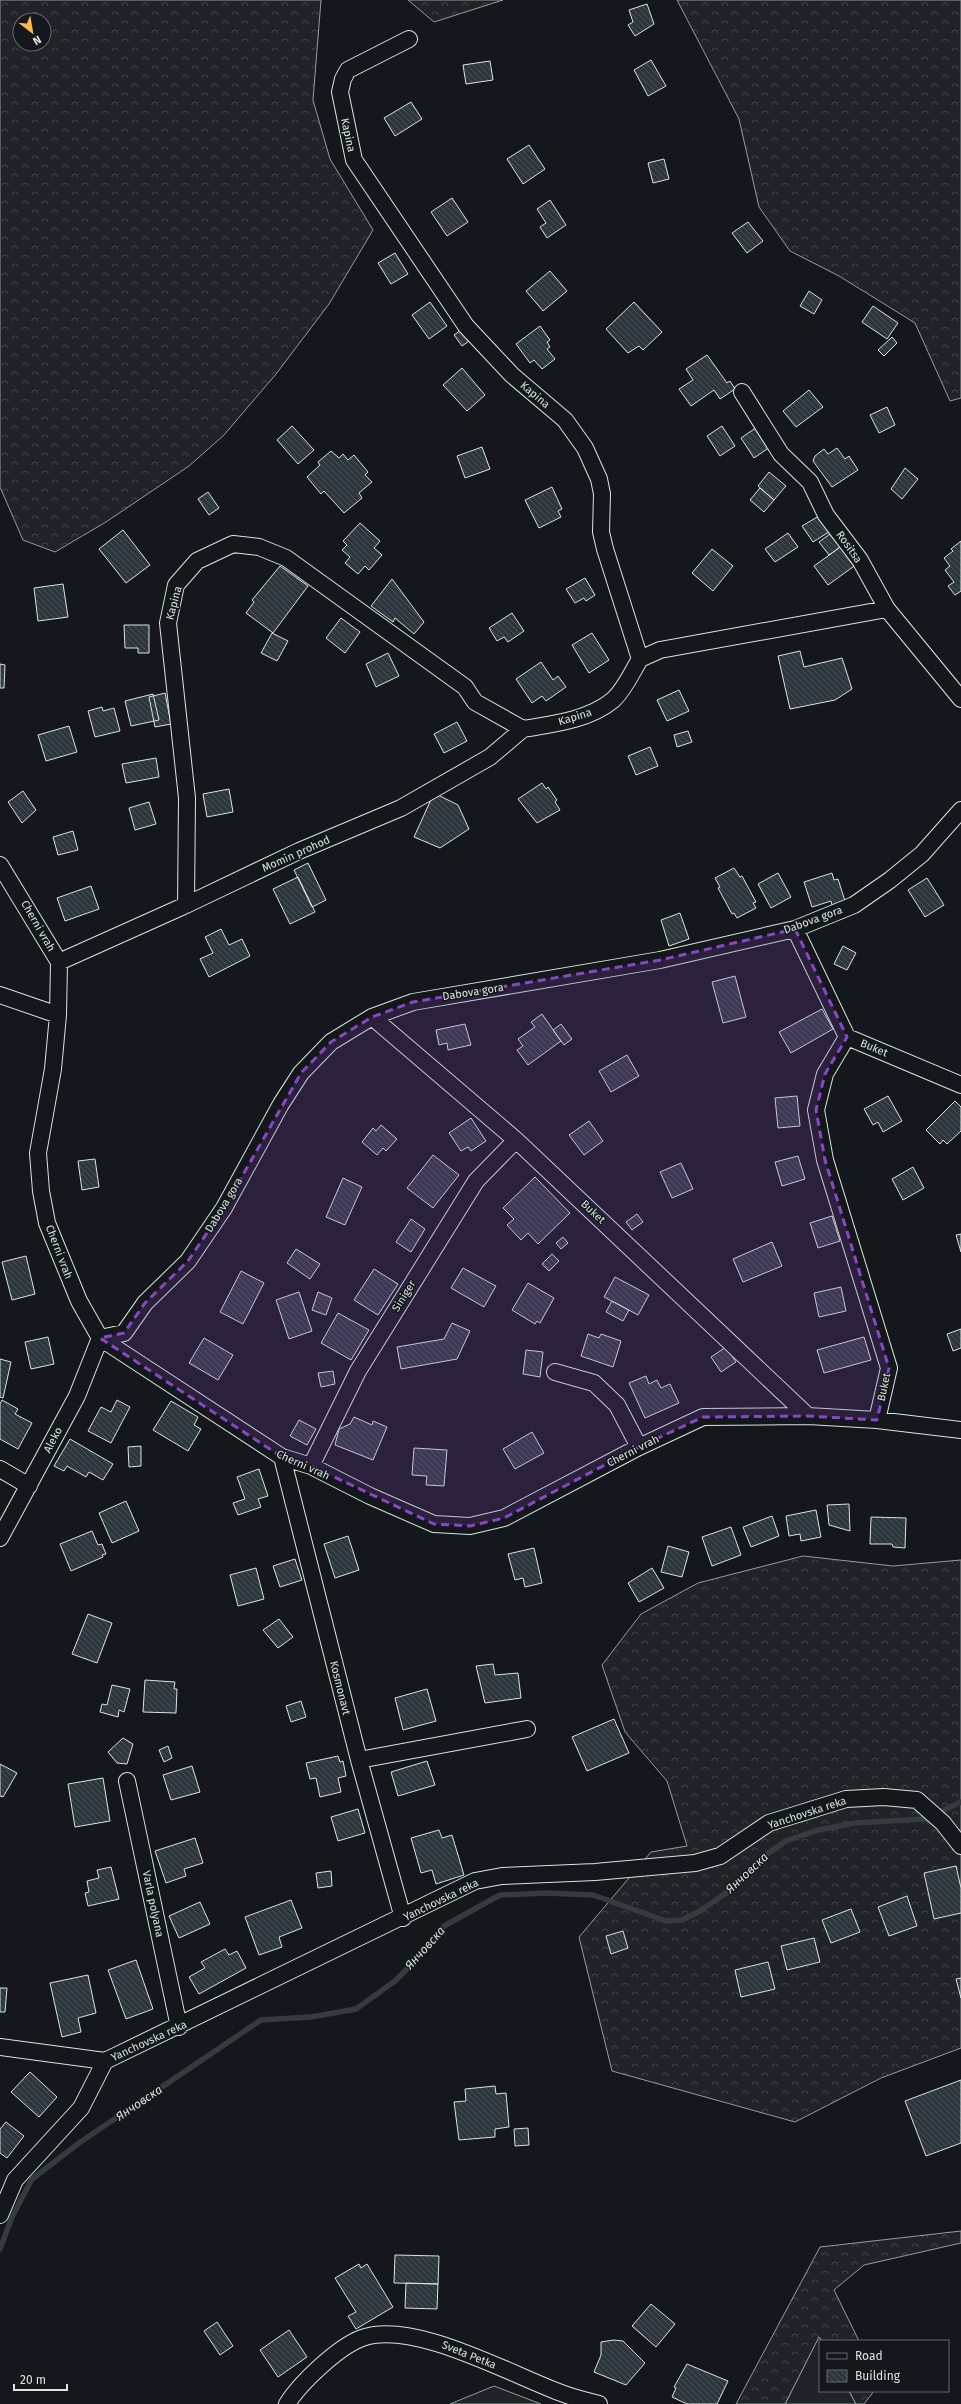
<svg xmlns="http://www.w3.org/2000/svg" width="961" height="2404" viewBox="0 0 961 2404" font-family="'Fira Sans',sans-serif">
	<defs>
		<pattern id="forest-crowns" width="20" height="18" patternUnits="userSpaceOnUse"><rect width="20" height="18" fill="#202428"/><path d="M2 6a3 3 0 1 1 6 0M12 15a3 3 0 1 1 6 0" fill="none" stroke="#404447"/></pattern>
		<pattern id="building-back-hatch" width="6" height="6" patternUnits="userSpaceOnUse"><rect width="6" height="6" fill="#2c363c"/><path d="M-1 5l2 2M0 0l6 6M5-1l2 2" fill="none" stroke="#4a5358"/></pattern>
	</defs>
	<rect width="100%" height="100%" fill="#14181c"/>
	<!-- grass -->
	<path fill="#202428" stroke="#939e99" d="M819,2336L822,2341H820V2391H849L856,2404H785Z
		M494,2386L541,2404H450Z"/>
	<!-- forest -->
	<path fill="url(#forest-crowns)" stroke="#939e99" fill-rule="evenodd" d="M0,0H321L313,100L330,159L373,230L329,304L276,374L224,435L189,466L106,522L55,552L23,540L0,487ZM20,20H44V44H20Z
		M408,0H503L434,22Z
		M677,0H961V398L950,401L915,323L839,276L790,251L759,207L739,119Z
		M803,1556L893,1566L961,1560V2048L881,2078L795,2122L612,2071L579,1937L651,1852L687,1846L667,1781L625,1732L602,1665L641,1614L698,1583Z
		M961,2231V2243L864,2265L834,2290L859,2341H822L819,2337L785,2404H736L820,2247Z
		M849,2391H874L864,2404H856Z"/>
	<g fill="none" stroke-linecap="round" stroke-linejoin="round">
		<!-- stream -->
		<path stroke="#363b3e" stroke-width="5.5" d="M0,2249L12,2217L32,2179L79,2143L261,2020L311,2017L356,2009L395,1981L416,1960L444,1926L500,1895L547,1893L593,1895L666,1921L682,1920L698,1912L722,1896L740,1882L764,1856L786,1841L818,1830L855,1823L925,1819L961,1802"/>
	</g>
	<!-- building -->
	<path fill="url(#building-back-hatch)" stroke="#d8e6dc" d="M647,4L654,24L635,36L628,25L633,22L629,10Z
		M651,60L666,86L648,96L634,70Z
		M490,61L493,80L466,84L463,65Z
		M411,102L422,119L395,136L384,118Z
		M529,145L545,169L523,184L507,159Z
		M664,159L669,179L653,183L648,163Z
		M452,198L468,222L447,236L431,212Z
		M550,200L566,225L547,238L540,227L546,223L537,209Z
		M748,222L763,241L747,253L732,233Z
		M395,253L408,274L391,284L378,263Z
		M550,271L567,291L543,311L526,291Z
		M809,291L822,300L814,314L800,306Z
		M430,302L447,326L429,339L412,315Z
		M634,302L662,332L643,350L639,346L628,353L606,329Z
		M873,306L898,323L887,339L862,322Z
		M540,326L550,340L547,342L550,347L547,349L555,359L542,369L534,360L530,363L516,344Z
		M464,328L472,339L462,346L454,335Z
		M892,337L897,343L884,356L878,350Z
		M707,355L727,383L730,381L735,389L720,399L714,390L691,406L679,389L693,380L686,369Z
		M462,368L485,395L467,411L443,385Z
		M809,390L823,407L796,427L783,411Z
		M887,407L895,425L879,433L870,415Z
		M760,425L773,445L754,458L741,438Z
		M292,426L314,450L298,464L277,440Z
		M722,426L735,446L720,456L707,436Z
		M482,447L490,469L465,478L457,456Z
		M837,448L845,459L849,456L858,470L832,487L813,461L815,456L824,449L828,454Z
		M331,451L339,458L343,454L348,460L354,455L368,472L365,475L372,482L359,493L362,498L344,513L324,491L321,494L307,477L320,465L318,462Z
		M905,468L918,479L902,499L891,489Z
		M769,472L786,486L774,500L758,486Z
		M552,487L562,509L558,511L561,517L539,528L525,500Z
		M760,488L774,500L764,512L750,500Z
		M208,492L219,508L209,515L198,499Z
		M819,516L829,532L813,542L802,526Z
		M360,523L380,541L374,548L382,555L369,570L365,566L358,574L345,563L350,557L342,550L347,545L343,541Z
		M123,530L150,565L126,583L99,549Z
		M834,531L843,545L829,555L819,542Z
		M788,533L798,547L775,562L765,549Z
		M961,541V591L955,595L948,586L954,582L945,570L950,566L944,558L953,551L951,549Z
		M843,545L857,564L828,585L814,566Z
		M712,549L733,566L713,591L692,573Z
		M280,566L308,586L273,633L246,613L254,602L252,600Z
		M585,578L595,595L586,601L584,598L575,603L566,589Z
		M392,579L424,622L414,634L395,618L393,622L371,606Z
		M63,584L68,617L38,621L34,588Z
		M512,613L524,631L508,642L504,637L497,641L489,628Z
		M341,618L360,632L345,653L326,638Z
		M124,625H149V653H138V648H125Z
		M272,633L288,641L277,661L261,653Z
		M592,633L609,660L589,673L572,645Z
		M800,651L804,667L842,658L852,689L835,700L790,709L778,656Z
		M388,653L399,676L376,687L366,664Z
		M541,662L553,680L558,676L566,687L546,701L542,696L532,703L516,679Z
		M0,664L5,665L4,688H0Z
		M679,690L689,711L667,721L657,700Z
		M165,693L171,724L155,727L149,697Z
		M153,694L159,720L131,726L125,701Z
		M102,707L103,711L114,708L120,731L95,737L88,711Z
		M457,722L467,741L444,753L434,734Z
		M69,726L77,752L46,761L38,735Z
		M688,731L692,742L677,747L674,735Z
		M650,747L658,766L636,775L628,756Z
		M156,758L159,777L126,783L122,764Z
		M542,783L546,789L548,787L557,800L555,802L560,810L537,823L518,799Z
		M229,789L233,812L207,817L203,794Z
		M23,791L36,810L22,823L8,802Z
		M434,793L458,805L469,829L440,848L414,837Z
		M149,802L156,824L135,830L129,808Z
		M73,831L78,850L58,855L53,837Z
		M308,863L326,900L312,907L294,870Z
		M734,868L740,877L742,876L756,902L753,903L756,908L737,918L734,913L732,914L718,888L720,887L715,878Z
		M778,873L791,897L771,908L758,884Z
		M832,873L834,880L838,879L845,901L832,905L831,901L812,907L804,882Z
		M298,877L315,912L290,924L273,889Z
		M927,878L944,905L925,917L908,890Z
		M91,886L99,909L65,921L57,898Z
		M680,913L689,939L669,946L661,920Z
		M221,929L229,945L242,939L250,956L209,977L200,959L213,953L205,937Z
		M843,946L856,953L847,970L834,964Z
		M735,976L746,1017L723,1023L712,982Z
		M822,1009L833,1029L791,1053L779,1032Z
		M542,1014L561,1041L528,1065L517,1050L523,1046L518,1039L535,1027L531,1022Z
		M465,1024L471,1045L448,1050L447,1043L439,1045L436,1030Z
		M561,1024L572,1039L564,1045L553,1030Z
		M627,1055L639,1076L611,1092L599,1071Z
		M797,1096L800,1126L778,1128L775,1098Z
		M888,1096L902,1121L883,1132L878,1122L873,1125L864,1109Z
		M955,1101L961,1107V1131L947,1144L943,1140L940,1144L926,1130Z
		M471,1118L486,1141L471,1151L468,1147L461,1151L449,1133Z
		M589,1121L603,1141L584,1155L569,1135Z
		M381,1125L397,1139L386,1151L383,1148L377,1155L362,1142L373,1128L376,1131Z
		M433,1155L459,1175L433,1208L407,1188Z
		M798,1156L805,1179L782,1186L775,1162Z
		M95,1159L99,1187L82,1190L78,1161Z
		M681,1163L693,1189L672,1198L660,1172Z
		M913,1167L924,1188L903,1200L892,1179Z
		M535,1177L570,1213L538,1244L528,1233L521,1240L507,1225L514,1219L503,1208Z
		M343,1178L362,1187L345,1225L326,1217Z
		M637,1214L643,1222L632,1230L626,1222Z
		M832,1216L840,1241L818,1248L810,1223Z
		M411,1219L425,1229L411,1252L396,1242Z
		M961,1234V1252L956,1235Z
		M563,1237L568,1243L561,1249L556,1243Z
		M772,1242L782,1266L743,1282L733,1259Z
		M296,1249L320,1264L310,1279L287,1263Z
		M552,1254L559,1261L549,1271L542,1264Z
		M26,1256L35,1294L12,1300L2,1262Z
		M463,1268L496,1286L484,1307L451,1288Z
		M374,1269L398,1284L378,1315L354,1300Z
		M241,1271L264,1283L243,1324L220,1312Z
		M615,1277L649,1295L638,1315L604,1297Z
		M528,1283L554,1298L540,1323L537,1321L535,1324L512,1310Z
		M841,1287L846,1311L819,1317L814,1293Z
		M299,1292L312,1331L289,1339L276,1300Z
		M318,1292L332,1298L326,1315L312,1310Z
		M612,1301L629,1310L623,1321L606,1312Z
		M338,1313L369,1330L351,1360L321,1343Z
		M452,1323L470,1331L457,1359L401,1369L397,1347L444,1339Z
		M961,1329V1348L953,1351L947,1334Z
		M588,1334L599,1338L601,1334L621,1341L613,1367L581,1356Z
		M48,1337L54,1364L31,1369L25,1342Z
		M864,1337L871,1360L824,1373L817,1350Z
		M204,1338L233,1355L218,1380L189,1363Z
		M726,1347L736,1362L721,1372L711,1357Z
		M526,1350L543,1352L540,1377L523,1374Z
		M0,1359L11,1362L3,1398L0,1397Z
		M333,1371L335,1384L321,1387L318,1373Z
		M646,1376L649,1384L657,1380L661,1388L670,1384L679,1403L645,1418L629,1383Z
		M2,1400L18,1409L15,1414L32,1423L18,1449L0,1439V1404Z
		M117,1400L130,1407L111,1443L88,1431L101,1407L111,1412Z
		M171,1401L198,1417L194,1425L201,1429L188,1451L153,1430Z
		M354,1417L372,1425L373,1421L387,1427L373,1460L335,1445L339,1429L350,1424Z
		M299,1420L316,1429L307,1445L290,1436Z
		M532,1432L544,1453L515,1469L503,1449Z
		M70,1439L113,1464L103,1480L89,1472L86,1477L67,1466L64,1471L54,1466Z
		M141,1446V1466L129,1467L128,1447Z
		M414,1448L447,1450L444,1486L426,1485L427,1476L412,1475Z
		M259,1469L268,1496L258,1499L261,1507L238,1515L233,1503L245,1499L237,1477Z
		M126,1501L139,1531L112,1543L99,1513Z
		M849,1504L850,1531L829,1525L827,1505Z
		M816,1510L821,1537L801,1541L800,1534L789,1536L786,1516Z
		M772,1516L779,1536L751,1547L743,1527Z
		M871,1517L906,1518L905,1548L893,1547L892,1544H870Z
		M731,1527L741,1555L712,1566L702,1537Z
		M92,1531L98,1545L102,1544L106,1554L102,1555L103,1557L71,1571L60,1544Z
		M348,1536L359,1570L335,1578L324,1544Z
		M668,1546L689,1552L682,1577L661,1572Z
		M534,1548L542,1583L525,1587L523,1578L515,1580L508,1554Z
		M295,1559L302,1580L280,1587L273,1566Z
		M256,1568L264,1599L238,1606L230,1575Z
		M652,1568L664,1588L639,1602L628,1583Z
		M88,1614L112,1623L97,1663L72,1654Z
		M279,1619L293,1637L278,1648L263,1630Z
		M493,1664L495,1675L518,1673L521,1698L485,1703L476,1666Z
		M145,1680L175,1682L174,1689H177L176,1713L143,1712Z
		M112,1685L130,1689L124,1712L119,1710L118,1717L100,1712L102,1704L107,1705Z
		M427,1689L436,1721L403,1730L395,1698Z
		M301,1701L306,1717L291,1722L286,1706Z
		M614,1719L629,1753L587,1771L572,1737Z
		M123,1738L133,1744L127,1764L117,1763L108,1752Z
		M168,1746L172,1758L164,1762L159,1750Z
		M338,1756L340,1762L343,1761L346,1776L338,1778L341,1792L320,1797L316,1778L310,1779L306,1763Z
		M427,1761L435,1785L398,1796L391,1772Z
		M0,1764L17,1773L3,1797L0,1796Z
		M192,1766L200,1792L171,1800L163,1775Z
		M103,1778L110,1821L75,1827L68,1784Z
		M358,1809L365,1833L338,1841L331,1817Z
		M439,1830L442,1838L452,1835L464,1875L436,1884L432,1870L421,1873L411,1838Z
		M195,1838L203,1863L184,1869L186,1876L166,1883L155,1851Z
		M956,1866L961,1888V1913L934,1919L924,1873Z
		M111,1867L119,1899L88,1906L85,1893L89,1892L87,1881L99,1878L97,1870Z
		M331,1871L332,1886L318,1888L316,1873Z
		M907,1896L917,1926L889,1936L878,1907Z
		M291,1900L302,1928L279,1937L282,1947L259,1955L245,1917Z
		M200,1902L210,1924L179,1938L169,1916Z
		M851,1909L860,1932L831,1943L822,1920Z
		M623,1931L628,1948L611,1954L606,1936Z
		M814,1938L820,1962L787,1970L781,1946Z
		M225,1949L229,1955L237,1951L246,1968L199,1994L189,1977L205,1968L201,1962Z
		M136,1960L153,2009L126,2019L108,1970Z
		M768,1962L775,1989L741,1997L735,1970Z
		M88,1975L96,2013L78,2018L81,2032L62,2037L50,1983Z
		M961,1978V1998L956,1979Z
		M0,1988H7L5,2012H0Z
		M30,2072L57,2097L39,2117L11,2092Z
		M961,2080V2143L926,2156L905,2101Z
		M495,2086L496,2094L506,2093L509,2127L495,2129V2137L459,2140L454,2102L466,2101L465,2089Z
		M6,2122L24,2136L7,2158L0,2153V2129Z
		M528,2128L529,2145L515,2146L514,2129Z
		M395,2255L439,2256L438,2284L394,2283Z
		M359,2264L361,2268L367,2264L393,2307L356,2329L348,2316L356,2312L335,2278Z
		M406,2283L438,2284L437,2309L405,2308Z
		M651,2304L675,2324L656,2347L632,2326Z
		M217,2322L233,2346L220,2355L204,2331Z
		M289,2330L307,2357L278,2377L260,2350Z
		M614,2340L623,2341L645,2363L626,2385L594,2372L601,2355V2342Z
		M687,2364L728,2381L717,2404H687L672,2397L676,2388L674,2387Z"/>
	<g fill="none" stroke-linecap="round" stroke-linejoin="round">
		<!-- street casing -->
		<g stroke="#d8e6dc" stroke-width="18">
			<path id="street" d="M742,392L781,454L810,482L826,515L860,560L887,609L961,699
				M640,659L660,650L887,609
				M0,865L59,962L58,1015L53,1069L38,1153L41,1191L47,1223L79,1301L100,1338L282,1457L311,1466L370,1496L434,1524L470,1526L504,1518L639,1447L703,1417L808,1416L877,1420L961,1430
				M186,905L187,798L168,623L176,585L197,561L233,544L259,547L286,558L465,687L475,702L523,729C553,724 589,720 613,700C625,689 632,672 640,659L605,549L601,532L602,494L599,479L585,448L565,420L512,375L466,326L354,160L340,92L343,79L348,70L409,39
				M795,929L847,1037
				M59,962L186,905L299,851L401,808L490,757L523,729
				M0,995L58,1015
				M372,1017L516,1140L808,1416
				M555,1372L594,1383L617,1405L639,1447
				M877,1420L889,1368L825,1160L816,1110L825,1074L847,1037L961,1085
				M282,1457L359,1760L403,1918
				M311,1466L358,1371L476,1181L516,1140
				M0,1469L29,1486
				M0,1538L77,1396L100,1338L124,1333L145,1303L188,1261L224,1208L281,1104L301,1073L331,1042L372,1017L413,1002L660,960L795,929L854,905L890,880L922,854L961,810
				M359,1760L527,1729
				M127,1781L179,2027
				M0,2047L105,2061
				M0,2215L15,2180L81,2108L105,2061L475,1881L502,1876L595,1872L695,1863L720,1856L769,1823L846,1799L884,1797L917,1800L943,1823L961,1846
				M287,2404C300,2383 338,2347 362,2338C414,2319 513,2376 564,2394C575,2398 587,2401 599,2404"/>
		</g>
		<!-- street -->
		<use href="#street" stroke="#14181c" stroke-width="16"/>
	</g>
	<!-- marked area -->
	<path fill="#8948c3" fill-opacity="0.2" stroke="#8948c3" stroke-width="3" stroke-dasharray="8 5" stroke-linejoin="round" d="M795,929L847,1037L825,1074L816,1110L825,1160L889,1368L877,1420L808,1416L703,1417L639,1447L504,1518L470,1526L434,1524L311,1466L282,1457L100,1338L124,1333L145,1303L188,1261L224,1208L301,1073L331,1042L372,1017L413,1002L660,960Z"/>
	<g text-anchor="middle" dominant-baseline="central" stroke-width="3" stroke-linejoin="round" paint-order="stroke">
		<!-- street labels -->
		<g font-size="11" fill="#d8e6dc" stroke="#14181c">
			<text transform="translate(348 135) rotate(78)">Kapina</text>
			<text transform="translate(535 395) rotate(40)">Kapina</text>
			<text transform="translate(849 547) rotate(55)">Rositsa</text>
			<text transform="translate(174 603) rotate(-75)">Kapina</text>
			<text transform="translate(575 717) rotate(-17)">Kapina</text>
			<text transform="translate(296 854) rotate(-24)">Momin prohod</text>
			<text transform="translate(813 920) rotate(-20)">Dabova gora</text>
			<text transform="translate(38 926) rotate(60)">Cherni vrah</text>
			<text transform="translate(473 992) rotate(-9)">Dabova gora</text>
			<text transform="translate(874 1048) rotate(23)">Buket</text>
			<text transform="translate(224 1205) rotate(-59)">Dabova gora</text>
			<text transform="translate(593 1212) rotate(43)">Buket</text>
			<text transform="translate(59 1252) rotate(69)">Cherni vrah</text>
			<text transform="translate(404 1296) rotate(-58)">Siniger</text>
			<text transform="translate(884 1387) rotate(-78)">Buket</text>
			<text transform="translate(53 1440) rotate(-62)">Aleko</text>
			<text transform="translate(633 1451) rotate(-27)">Cherni vrah</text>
			<text transform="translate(303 1465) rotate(24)">Cherni vrah</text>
			<text transform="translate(340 1688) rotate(76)">Kosmonavt</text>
			<text transform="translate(807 1813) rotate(-18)">Yanchovska reka</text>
			<text transform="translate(441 1900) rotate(-26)">Yanchovska reka</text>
			<text transform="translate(153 1904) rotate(78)">Varla polyana</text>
			<text transform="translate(149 2041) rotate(-25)">Yanchovska reka</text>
			<text transform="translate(469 2355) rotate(22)">Sveta Petka</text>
		</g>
		<!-- water labels -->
		<g font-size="12" font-style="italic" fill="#d8e6dc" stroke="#14181c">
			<text transform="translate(747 1873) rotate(-43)">Янчовска</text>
			<text transform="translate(425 1948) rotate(-48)">Янчовска</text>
			<text transform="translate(139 2103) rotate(-34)">Янчовска</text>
		</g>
	</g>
	<!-- legend -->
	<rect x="819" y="2340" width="130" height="52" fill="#14181c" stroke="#626a69"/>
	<rect x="827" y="2353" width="20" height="6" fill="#14181c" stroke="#626a69"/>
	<text x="855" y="2360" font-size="12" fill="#d8e6dc">Road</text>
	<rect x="827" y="2370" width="20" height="12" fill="url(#building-back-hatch)" stroke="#626a69"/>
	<text x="855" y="2380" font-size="12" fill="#d8e6dc">Building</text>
	<!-- north arrow -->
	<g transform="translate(32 32) rotate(149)"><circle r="19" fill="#14181c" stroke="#626a69"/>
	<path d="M0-3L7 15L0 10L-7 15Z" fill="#ffb74d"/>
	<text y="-6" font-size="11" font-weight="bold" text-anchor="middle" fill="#d8e6dc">N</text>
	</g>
	<!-- scale -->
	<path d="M14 2384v6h53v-6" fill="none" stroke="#d8e6dc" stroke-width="2"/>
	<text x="20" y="2384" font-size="12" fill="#d8e6dc" stroke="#14181c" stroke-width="3" paint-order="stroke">20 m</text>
</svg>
